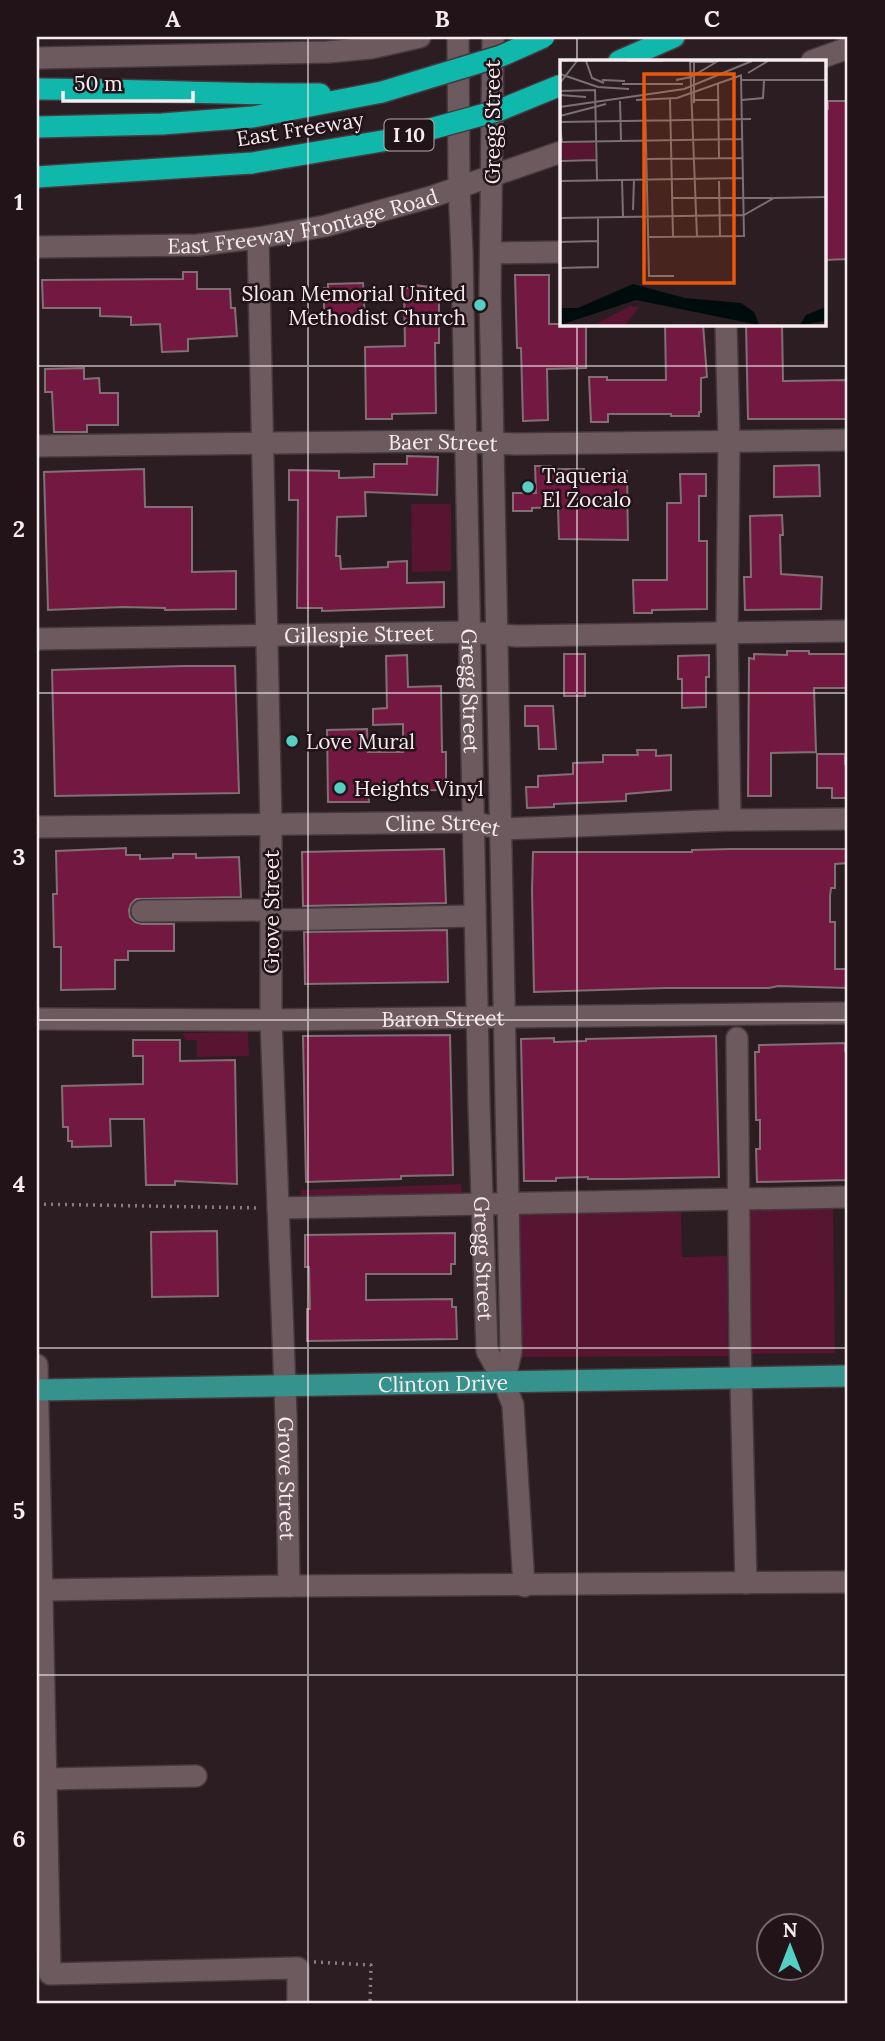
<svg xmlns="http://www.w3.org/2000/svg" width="885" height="2041" viewBox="0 0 885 2041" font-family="Lora,serif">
	<rect width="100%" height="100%" fill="#2b1d21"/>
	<!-- green -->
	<path fill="#581532" d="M411,504H451V571L412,572Z
		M248,1032L249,1056L197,1057V1040H185L183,1033Z
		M461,1184L462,1197L301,1203V1190Z
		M833,1205L835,1353L751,1354L749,1207Z
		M681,1209L682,1257L727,1256L728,1356L521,1357L519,1211Z"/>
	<!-- building -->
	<path fill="#731941" stroke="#816f74" stroke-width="2" d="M828,101H848V259L824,260V109H828Z
		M183,272H197V289H230L231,308H235L237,336L188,339V351L162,352L160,324L131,325V317L100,316V308H43L42,280L183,279Z
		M515,275H549V324H586V368L547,369L548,420L523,421L521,348H517Z
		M363,283L365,321L330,323V319H324V288H328V284Z
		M413,285L439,288V343H435L436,413L392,414V419H366L365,347L405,346L404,288H413Z
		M665,324H703L707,377L701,378V412H699V416H671V414H608V422H591L589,377H607V380H666Z
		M746,324H782L783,381L848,380V419H748Z
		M84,368V379L99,378L100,393H118V425H87V432H54L52,392H45V369Z
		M407,456L438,457L437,495L365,492L366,516L337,517L336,556H340L341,569L388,567V562L407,561V583L444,582V607L322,611V608H297L298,500H289V470L339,471V478L374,477V464H407Z
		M819,465L820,496L774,497V466Z
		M535,466H551V469H584V472L627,471L628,540L559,539L558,507L532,508V511H513V493H536Z
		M144,469L145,507H192V572L236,571V609L165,610V608L123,607L48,610L44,472Z
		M680,474H706V496H699V541H707V609L652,610V613H634L633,580H667V503H681Z
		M782,515L783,535H780L781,574L822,577L821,609L745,610L744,577H751L750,516Z
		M787,651H809V654H848V688H814L816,752L771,753V796H748L749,658L754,659V654L787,655Z
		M564,654H585V696H564Z
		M407,655L408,687L441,686L442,752H446V790L368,791L369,802H328L327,730L367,729L368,752H403V724L373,725V709L387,708L386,656Z
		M709,655V677H706V707L682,708V679H678V656Z
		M183,666H235L239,793L55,796L52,670Z
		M525,706H553L556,749H539L538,726H525Z
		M637,750H656V756L671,755V790L626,794V801L554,804V807L527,808L526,787H538V776L573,774V763L603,762V755H638Z
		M817,754H845V764H848V798H832V788H817Z
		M126,848V855H140V859L173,858V854H196V858L239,857L241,897L136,899L131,904L129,910L130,917L135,922L142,924H174V951H128V960H115V989L61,990V947H54L53,894H57L56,851Z
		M444,849L446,903L303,906L302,852Z
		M730,849H848V863L835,864V888H831L830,896V922H835V969H848V988L778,986L769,988H665L534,992L532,890L533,852H692V850Z
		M447,930L448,982L305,984L304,932Z
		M450,1035L453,1175L401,1176V1179L306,1182L303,1036Z
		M716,1036L719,1177L624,1179H588V1177L556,1178V1181H524L521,1039L554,1038V1042L586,1041V1039Z
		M133,1040H180V1061L235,1060L237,1184L175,1181V1185H146L144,1119H110L111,1146L72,1147V1141H68V1127H63L62,1086L143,1084V1056H133Z
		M845,1043V1051H848V1119H846L848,1180L757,1182L756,1149H760V1120H756L755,1052H759V1045Z
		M217,1231L218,1296L152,1297L151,1232Z
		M455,1233V1264H451V1274H366V1300L452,1299V1307H456L457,1339L307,1341V1309H310L309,1267H305V1235Z"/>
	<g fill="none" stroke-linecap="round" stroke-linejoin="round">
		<!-- minor casing -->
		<g stroke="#45393d" stroke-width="24">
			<g id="minor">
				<path id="s1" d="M458,37L459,186L462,254L479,1106L487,1351L504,1382L513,1405L524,1586"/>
				<path d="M493,37L490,294L511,1352L504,1382"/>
				<path d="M37,58L328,52L371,48L420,37"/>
				<path d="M812,61L848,48"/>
				<path id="s2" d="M258,238L271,824V1020L286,1416L289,1586"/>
				<path id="s3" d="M37,247L198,245L258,238L325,226L431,197L561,152"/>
				<path d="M491,253L561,252"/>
				<path d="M726,324L729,441L727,631L730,820"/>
				<path id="s4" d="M37,446L442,441L516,444L848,440"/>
				<path id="s5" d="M37,639L468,632L516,636L848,631"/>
				<path id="s6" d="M37,827L473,822L501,829L730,820L848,819"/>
				<path d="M142,911L271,910"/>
				<path d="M271,920L475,916"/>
				<path id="s7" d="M37,1019L271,1020L848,1013"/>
				<path d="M737,1038L740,1341L746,1583"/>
				<path d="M278,1208L848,1197"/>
				<path d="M37,1365L50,1974L298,1968V2004"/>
				<path d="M43,1590L289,1586L848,1582"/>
				<path d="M47,1779L196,1776"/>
			</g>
		</g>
		<!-- major casing -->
		<g stroke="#45393d" stroke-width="24">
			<g id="major">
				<path id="s8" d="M37,1390L848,1376"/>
			</g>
		</g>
		<!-- highway casing -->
		<g stroke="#45393d" stroke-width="24">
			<path id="highway" d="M619,61L674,37
				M37,89C131,89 226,95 320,94
				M37,127L162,124L253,117L382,92
				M37,177L252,163"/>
		</g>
		<!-- path -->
		<path stroke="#897d80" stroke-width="3.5" stroke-dasharray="2 5" stroke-linecap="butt" d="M37,1204L259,1208
			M314,1962L371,1965L370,2004"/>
		<!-- minor -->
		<use href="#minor" stroke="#6c5a5f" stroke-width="21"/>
		<!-- major -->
		<use href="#major" stroke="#35928d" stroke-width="21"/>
		<!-- highway -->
		<use href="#highway" stroke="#10b8ac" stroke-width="21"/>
		<!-- highway-bridge casing -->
		<g stroke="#45393d" stroke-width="24" stroke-linecap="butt">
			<path id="highway-bridge" d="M382,92L501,56L544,37
				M252,163L394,139L500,110L561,85"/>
		</g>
		<!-- highway-bridge -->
		<use href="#highway-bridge" stroke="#10b8ac" stroke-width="21"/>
	</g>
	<!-- grid -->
	<path fill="none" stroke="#f6ecef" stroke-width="2" stroke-opacity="0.55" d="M308,37V2004M577,37V61M577,324V2004M37,366H848M37,693H848M37,1020H848M37,1348H848M37,1675H848"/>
	<!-- markers -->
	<g fill="#56cec3" stroke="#211318" stroke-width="2.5">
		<circle cx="480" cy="305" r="7"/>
		<circle cx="528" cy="487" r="7"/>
		<circle cx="292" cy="741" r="7"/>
		<circle cx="340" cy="788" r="7"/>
	</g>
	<g text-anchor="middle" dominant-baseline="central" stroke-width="5" stroke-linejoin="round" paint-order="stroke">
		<!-- shield labels -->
		<rect fill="#211318" stroke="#b6abae" stroke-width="2" x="384.5" y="119.5" width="49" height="31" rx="5"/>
		<g font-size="19" font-weight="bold" fill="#f6ecef">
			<text x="409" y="135">I 10</text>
		</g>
		<!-- street labels -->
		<g font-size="21" fill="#f6ecef" stroke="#211318">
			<text transform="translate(492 122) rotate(-90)">Gregg Street</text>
			<text transform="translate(300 129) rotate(-9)">East Freeway</text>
			<text stroke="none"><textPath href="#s3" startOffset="268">East Freeway Frontage Road</textPath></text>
			<text stroke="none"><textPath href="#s4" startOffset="406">Baer Street</textPath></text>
			<text stroke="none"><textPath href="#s5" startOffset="322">Gillespie Street</textPath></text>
			<text stroke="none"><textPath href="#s1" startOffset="654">Gregg Street</textPath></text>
			<text stroke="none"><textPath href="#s6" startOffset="406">Cline Street</textPath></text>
			<text transform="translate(271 912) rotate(-90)">Grove Street</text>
			<text stroke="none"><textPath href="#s7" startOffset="406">Baron Street</textPath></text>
			<text stroke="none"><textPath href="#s1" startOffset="1222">Gregg Street</textPath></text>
			<text stroke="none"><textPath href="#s8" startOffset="406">Clinton Drive</textPath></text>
			<text stroke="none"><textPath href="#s2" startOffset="1241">Grove Street</textPath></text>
		</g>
		<!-- poi labels -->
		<g font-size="21" fill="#f6ecef" stroke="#211318" text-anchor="start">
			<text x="466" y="293" text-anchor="end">Sloan Memorial United<tspan x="466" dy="24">Methodist Church</tspan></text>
			<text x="542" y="475">Taqueria<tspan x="542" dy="24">El Zocalo</tspan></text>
			<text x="306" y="741">Love Mural</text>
			<text x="354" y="788">Heights Vinyl</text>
		</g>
	</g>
	<!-- overview -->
	<g transform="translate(560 60)">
		<rect width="266" height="266" fill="#2b1d21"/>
		<path d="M34,82L35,99H0V83ZM70,246L79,247L65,265H34Z" fill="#581532"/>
		<path d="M73,224L125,238L181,243L194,252L199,265L76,240L0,265V248H18ZM266,247V261L240,265L246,255Z" fill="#000c0b"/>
		<path fill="none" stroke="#7c7073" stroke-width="2" d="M26,1L32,18L44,23M67,1H103M130,1L137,177M134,1V43M131,2H154M188,13L208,1M0,14L38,27L69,29M42,20L65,21M116,20L131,17L158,1M181,20H266M0,23L17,1M62,24H123M158,24L159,98M35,29L37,120M0,31L35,30M0,35L26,37M110,39L113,177M76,40L117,38L182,15M85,40L89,216H114M134,40H158M182,40L203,38L204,20M60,41L61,80M0,47L124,29L192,1M0,56L46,44M0,62L191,59M0,66L2,82L182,79M86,99L183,98M0,101L36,100M62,119L63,156M0,121L183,118M159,121L160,176M112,138H213M73,150L74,119M0,158L184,155L214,138L266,137M88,177L184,176L181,16M0,182L38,181M0,208L38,207V158"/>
		<path fill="#e8590c" fill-opacity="0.15" stroke="#e8590c" stroke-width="3.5" d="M84,14H174V223H84Z"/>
		<rect width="266" height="266" fill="none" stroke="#f6ecef" stroke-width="3.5"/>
	</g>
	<!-- border -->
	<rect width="885" height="2041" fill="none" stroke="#211318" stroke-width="77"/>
	<!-- north arrow -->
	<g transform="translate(790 1947)"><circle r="33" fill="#211318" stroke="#766a6e" stroke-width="2"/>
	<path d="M0-5L12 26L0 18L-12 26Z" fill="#56cec3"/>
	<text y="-10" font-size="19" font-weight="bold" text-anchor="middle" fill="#f6ecef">N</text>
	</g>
	<!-- scale -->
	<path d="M63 91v10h130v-10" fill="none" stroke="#f6ecef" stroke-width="3.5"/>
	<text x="74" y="91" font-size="21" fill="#f6ecef" stroke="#211318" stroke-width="5" paint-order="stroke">50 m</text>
	<rect x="38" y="38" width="808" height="1964" fill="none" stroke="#f6ecef" stroke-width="2.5"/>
	<g font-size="23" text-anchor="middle" font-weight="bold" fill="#f6ecef">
		<text x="173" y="27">A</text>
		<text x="442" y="27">B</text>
		<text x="712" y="27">C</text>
		<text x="19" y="210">1</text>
		<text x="19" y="537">2</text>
		<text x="19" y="865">3</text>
		<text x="19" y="1192">4</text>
		<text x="19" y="1519">5</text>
		<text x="19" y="1847">6</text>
	</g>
</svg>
